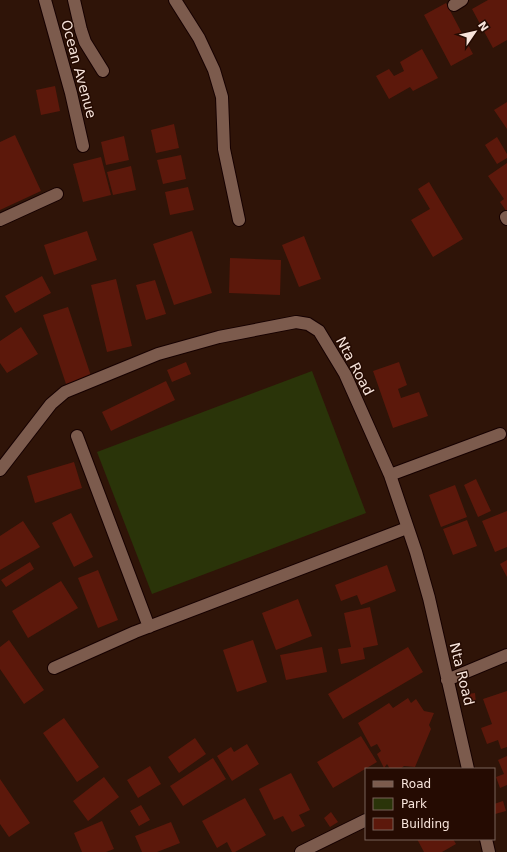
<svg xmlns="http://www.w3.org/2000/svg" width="507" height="852" viewBox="0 0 507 852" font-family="'DejaVu Sans',sans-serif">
	<rect width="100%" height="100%" fill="#2f1408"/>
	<!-- green -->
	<path fill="#2a3409" d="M312,371L366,513L152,594L97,452Z"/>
	<!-- building -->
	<path fill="#5c180b" d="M488,0H507V40L493,48L472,9Z
		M446,3L473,54L451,66L424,15Z
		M422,49L438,78L413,91L410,87L389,99L376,76L389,69L394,76L404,71L400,62Z
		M55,86L60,111L41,115L36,90Z
		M507,102V129L494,110Z
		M174,124L179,148L156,153L151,130Z
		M15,135L41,191L0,210V142Z
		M124,136L129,160L106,165L101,142Z
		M497,137L507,154V158L497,164L485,145Z
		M181,155L186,179L163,184L157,160Z
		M101,157L111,195L83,202L73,164Z
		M507,163V212L500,202L504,199L488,176Z
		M131,166L136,190L113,195L107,172Z
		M429,182L463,239L433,257L411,220L430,209L418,189Z
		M188,187L194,210L170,215L165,192Z
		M87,231L97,260L54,275L44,245Z
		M192,231L212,293L174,305L153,244Z
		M304,236L321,279L299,287L282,245Z
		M230,258L281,260L280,295L229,293Z
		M42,276L51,293L15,313L5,296Z
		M116,279L132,346L107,352L91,285Z
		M155,280L166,314L146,320L136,285Z
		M68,307L91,376L66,384L43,315Z
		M21,327L38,354L7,373L0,363V341Z
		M186,362L191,374L172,382L167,370Z
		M399,362L407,385L398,389L401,398L419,392L428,416L393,428L373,371Z
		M166,381L175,400L111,431L102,412Z
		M74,462L82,488L35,503L27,476Z
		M476,479L491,511L478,517L464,485Z
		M455,485L467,517L441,527L429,495Z
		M507,511V547L495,552L482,521Z
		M71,513L93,557L74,567L52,523Z
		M467,520L477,546L453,555L443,529Z
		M23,521L40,547L0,570V536Z
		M507,560V577L500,564Z
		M30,562L34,569L6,587L1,580Z
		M387,565L396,591L361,605L357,595L341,601L335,585Z
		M98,570L118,620L98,628L78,578Z
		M61,581L78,608L28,638L12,611Z
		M298,599L312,636L276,650L262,613Z
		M370,607L378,645L363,648L365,659L341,664L338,649L351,647L344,613Z
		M9,640L44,690L24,704L0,669V647Z
		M253,640L267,682L237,692L223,650Z
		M322,647L327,672L286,680L280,655Z
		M408,647L423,672L343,719L328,694Z
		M507,691V747L501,749L498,740L487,744L481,728L492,724L483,699Z
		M475,693L476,703L469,705L467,694Z
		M408,698L411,703L416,699L424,711L434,713L429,725L431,729L415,767L404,766L400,769H390L387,764L384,768L377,754L381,751L377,744L371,747L358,723L389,703L393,708Z
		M64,718L99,767L77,782L43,733Z
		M361,736L377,762L333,788L317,762Z
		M195,738L206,754L179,773L168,757Z
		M247,744L259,764L232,781L217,756L231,747L234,752Z
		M507,756V785L500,788L496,777L504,774L498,760Z
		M213,758L226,779L183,806L170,786Z
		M150,766L161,784L138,798L127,780Z
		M291,773L310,810L299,815L305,826L292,832L283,816L274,820L259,789Z
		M104,777L119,797L88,821L73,801Z
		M0,779L30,823L9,837L0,824Z
		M245,798L266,835L235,852H232L227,842L217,848L202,821Z
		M503,801L506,811L495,814L494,804Z
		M141,805L150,820L139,826L130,811Z
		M331,812L338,822L330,827L324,818Z
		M102,821L114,849L106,852H82L74,833Z
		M171,822L180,843L157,852H142L135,836Z
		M417,839H453L456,844L442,852H424Z"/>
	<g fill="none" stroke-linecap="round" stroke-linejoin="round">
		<!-- street casing -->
		<g stroke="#160100" stroke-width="14">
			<path id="street" d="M45,0L71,93L83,146
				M74,0L81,30L85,42L103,71
				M175,0L199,38L214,70L222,97L224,149L239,220
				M454,5L462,0
				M506,217L507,219
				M0,220L57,194
				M77,436L149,627
				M0,470L51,404L65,392L158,354L219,337L296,322L308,324L319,331L345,374L390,475L416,552L429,598L468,769
				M390,475L500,434
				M54,668L135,632L407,528
				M447,680L507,655
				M486,839L489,852
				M301,852L366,820"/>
		</g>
		<!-- street -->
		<use href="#street" stroke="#7c5b4d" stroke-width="12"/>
	</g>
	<g text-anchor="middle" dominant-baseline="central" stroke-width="3" stroke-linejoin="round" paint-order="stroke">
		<!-- street labels -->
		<g font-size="14" fill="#f7e4db" stroke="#250b02">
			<text transform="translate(79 69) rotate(75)">Ocean Avenue</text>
			<text transform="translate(355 366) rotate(62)">Nta Road</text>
			<text transform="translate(462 674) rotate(76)">Nta Road</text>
		</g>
	</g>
	<!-- legend -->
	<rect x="365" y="768" width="130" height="72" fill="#250b02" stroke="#796259"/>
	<rect x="373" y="781" width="20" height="6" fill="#7c5b4d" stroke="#796259"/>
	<text x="401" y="788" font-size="12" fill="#f7e4db">Road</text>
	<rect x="373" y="798" width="20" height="12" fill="#2a3409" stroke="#796259"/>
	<text x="401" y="808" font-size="12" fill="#f7e4db">Park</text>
	<rect x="373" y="818" width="20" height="12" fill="#5c180b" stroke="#796259"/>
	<text x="401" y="828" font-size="12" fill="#f7e4db">Building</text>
	<!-- north arrow -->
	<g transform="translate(475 32) rotate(56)" stroke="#250b02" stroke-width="3" paint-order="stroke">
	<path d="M0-3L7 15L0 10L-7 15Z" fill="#f7e4db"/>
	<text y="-6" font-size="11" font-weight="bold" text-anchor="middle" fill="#f7e4db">N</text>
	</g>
</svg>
